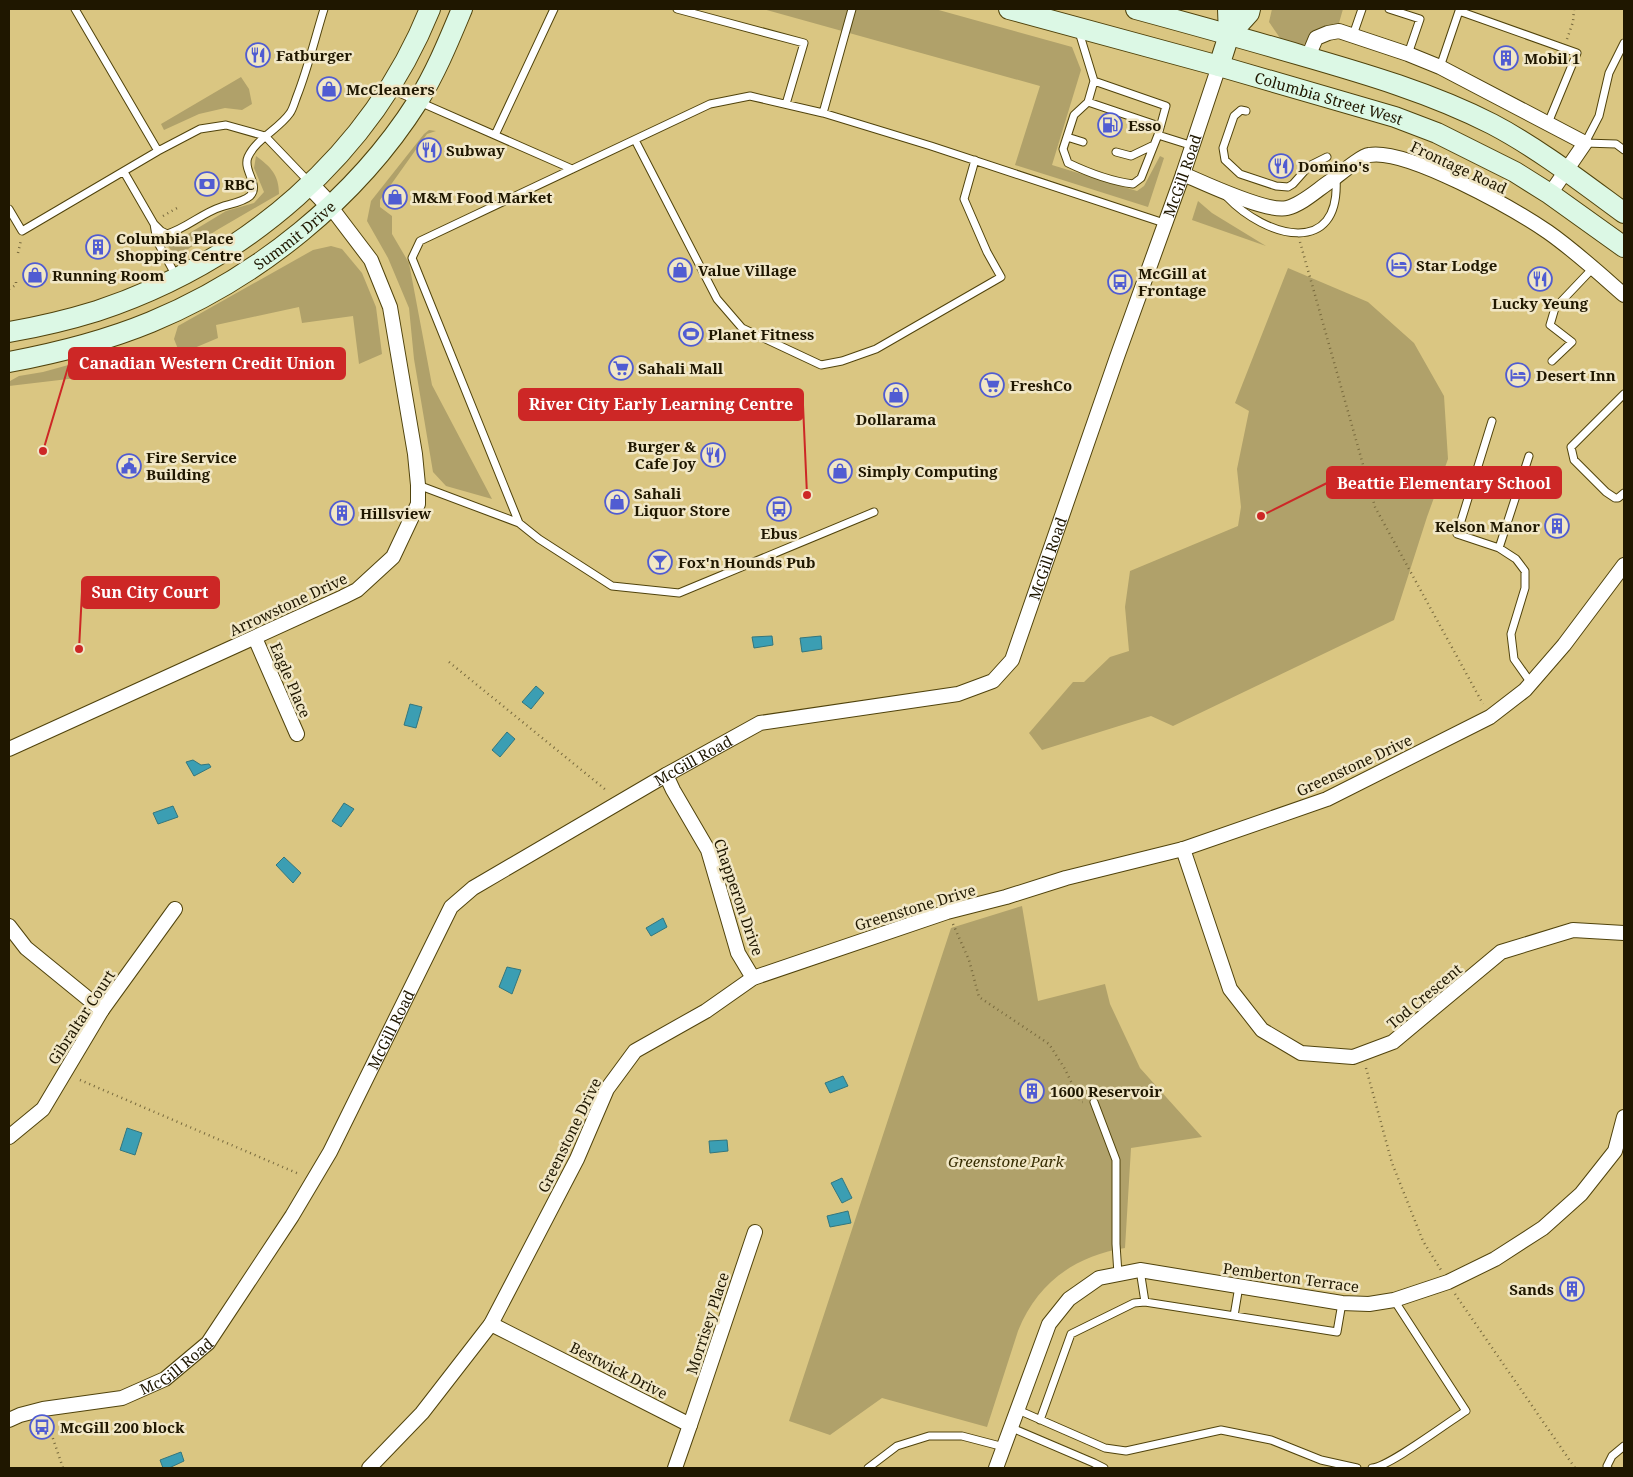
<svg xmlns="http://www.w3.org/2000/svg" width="1633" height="1477" viewBox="0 0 1633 1477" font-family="'Noto Serif',serif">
	<rect width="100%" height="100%" fill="#dac682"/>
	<!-- green -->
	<path fill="#b0a16a" d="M763,9H935L1072,47L1081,70L1052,165L1137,191L1144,186L1160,156L1164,158L1148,207L1015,165L1040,86Z
		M1272,9H1343L1339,23L1301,46L1280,38L1269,22Z
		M241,77L249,89L252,104L242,110L225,108L199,114L164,130L161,124Z
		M429,130L436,131L427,134L380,200V207L392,216V234L409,263L432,385L492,499L446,486L433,472L414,359L409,308L388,258L367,221L371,201L424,134Z
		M256,156C271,167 279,175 279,194L217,230L176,257L168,246L226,211L254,203L264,192L254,168Z
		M1198,201L1212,213L1266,246L1192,220Z
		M331,246L342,249L362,273L376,307L382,354L359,364L353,316L302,323L299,307L216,325L218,338L180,354L174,339L178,326L313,250Z
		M1288,268L1368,302L1414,343L1444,396L1448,459L1427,517L1394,620L1173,726L1151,716L1042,750L1029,733L1073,682H1084L1110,657L1129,651L1125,607L1130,571L1238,526L1241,507L1237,469L1249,411L1235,403Z
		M134,347L147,352L153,369L9,386L10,381L19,376L43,372Z
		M1022,906L1038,1001L1105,984L1110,1004L1140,1068L1202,1137L1131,1148L1125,1248C1075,1256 1037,1283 1018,1331L987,1427L882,1398L830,1435L789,1421L951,928Z"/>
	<!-- water -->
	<path fill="#3b9eb3" stroke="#33767d" d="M772,636L773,645L754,648L752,637Z
		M821,636L822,649L802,652L800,638Z
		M536,686L544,693L531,709L522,702Z
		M410,704L422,707L416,728L404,725Z
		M507,732L515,739L500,757L492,750Z
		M193,760L201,765L209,764L211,767L194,776L186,762Z
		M344,803L354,809L341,827L332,821Z
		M173,806L178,817L158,824L153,813Z
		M284,857L301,873L293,883L276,865Z
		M663,918L667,927L651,936L646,928Z
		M507,967L521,970L512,994L499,987Z
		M843,1076L848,1086L830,1093L825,1083Z
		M127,1128L142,1133L135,1155L120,1150Z
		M727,1140L728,1151L710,1153L709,1141Z
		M842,1178L852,1198L842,1203L831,1183Z
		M848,1211L851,1223L830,1227L827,1216Z
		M181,1452L184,1461L169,1468H163L160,1460Z"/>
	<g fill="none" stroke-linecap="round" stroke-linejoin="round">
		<!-- service casing -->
		<g stroke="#50430c" stroke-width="9">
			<path id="service" d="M75,9L158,151
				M677,9L804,43L786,104
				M1389,9L1420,19L1408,54
				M1079,32L1094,81L1166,106L1158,135L1193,146
				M1353,35L1362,9
				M1624,43L1609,73L1599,116L1585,143L1616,144L1624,150
				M1440,67L1459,11L1577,53L1548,123
				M1094,81L1088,102L1159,126
				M390,89L572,169
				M1088,102L1074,115L1063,149L1068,163C1089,173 1110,181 1133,184L1141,178L1158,135
				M1246,111L1241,110L1234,116L1223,148L1225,160L1240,174L1276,186L1288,187L1293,184L1309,166L1327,157
				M823,113L852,9
				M495,135L554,9
				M1067,137L1083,142
				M635,140L717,299L742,328L821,365L842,361L876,349L1001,277L987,252L964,199L975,160
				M1116,152L1131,156L1154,145
				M124,172L154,224L161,231L167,234C187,228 202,213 221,207C230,204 243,202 250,196C261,185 242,170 248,157C256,139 279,129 290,113C293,109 295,101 297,96C308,68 315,38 324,9
				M1227,197C1265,237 1341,259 1336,178
				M9,209L22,231L158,151L200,129L226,125L265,136L309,182
				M154,224L157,241L176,276
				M1552,361L1572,342L1550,325L1555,308L1593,268
				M1624,394L1571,447L1574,460L1606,492L1615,498H1618L1624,493
				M1492,421L1457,534L1499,548
				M1529,456L1499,548L1516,559L1525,571V588L1511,634L1514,659L1531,683
				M418,485L519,523
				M874,512L679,593L612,586L539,539L519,523L412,258L420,241L710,104L750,96L823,113L931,146L1164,223
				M1094,1102L1116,1160V1244L1118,1274
				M1140,1270L1145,1302
				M1234,1316L1239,1286
				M1018,1410L1105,1448L1126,1451L1221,1430L1271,1440L1321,1460L1357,1468
				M1040,1420L1071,1334L1134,1303L1145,1302L1337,1332L1342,1303
				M1012,1428L1094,1463L1104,1468
				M868,1468L897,1446L929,1436H962L1004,1447
				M1372,1468C1389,1467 1448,1422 1466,1411L1394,1300
				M1608,1468L1607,1466L1612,1456L1624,1446"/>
		</g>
		<!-- minor casing -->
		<g stroke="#50430c" stroke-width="16">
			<g id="minor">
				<path d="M1308,57L1316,38L1328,33L1339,31L1408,54L1440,67L1585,143L1550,194"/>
				<path d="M1183,174C1204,183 1267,213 1287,208C1303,204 1318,189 1332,180C1340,174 1361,156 1369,155C1407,148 1514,209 1548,232C1575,251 1600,274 1624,295"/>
				<path d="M255,638L297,734"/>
				<path d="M9,749L343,597L357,590L393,557L418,504V485L415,454L390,307L371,260L330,206"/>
				<path d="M666,775L673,790L708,850L738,953L753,978"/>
				<path d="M1183,849L1230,989L1262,1030L1301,1053L1353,1057L1393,1042L1501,952L1573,930L1624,933"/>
				<path d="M9,926L26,948L102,1010"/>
				<path d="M9,1137L43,1109L102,1010L175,909"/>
				<path d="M491,1324L690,1425L675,1468"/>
				<path id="s1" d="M9,1420L20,1415L43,1409L122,1398L165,1379L208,1343L292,1216L330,1152L451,907L473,888L666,775L760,723L958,694L993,681L1012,660L1117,357L1183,174L1219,66"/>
				<path d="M690,1425L755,1232"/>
				<path d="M369,1468L422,1413L491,1324L577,1159L607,1089L635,1051L706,1011L753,978L947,912L1006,897L1066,878L1183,849L1327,799L1490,717L1525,690L1564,645L1624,565"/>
				<path d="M996,1468L1049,1324L1069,1299L1099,1278L1140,1270L1342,1303L1369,1304L1394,1300L1448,1282L1495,1259L1543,1228L1581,1194L1615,1151L1624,1117"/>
			</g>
		</g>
		<!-- tertiary casing -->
		<g stroke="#50430c" stroke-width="20">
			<path id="tertiary" d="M310,185L330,206"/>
		</g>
		<!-- secondary casing -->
		<g stroke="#50430c" stroke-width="22">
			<g id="secondary">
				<path id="s2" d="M1009,9L1219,66L1395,117L1437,133L1515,172L1550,194L1624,247"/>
				<path d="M1136,9C1191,24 1246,39 1300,55C1366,74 1431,93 1492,124C1538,148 1583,183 1624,213"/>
				<path d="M1229,35L1249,13L1250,9"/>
				<path d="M1219,66L1229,35L1228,9"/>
				<path d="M9,332C38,327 68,320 97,311C245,262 371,155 430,9"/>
				<path id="s3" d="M9,362C57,353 105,341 151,322C257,278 356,199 418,101C436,72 449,40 462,9"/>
			</g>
		</g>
		<!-- path -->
		<path stroke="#786a3e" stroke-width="2.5" stroke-dasharray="1 4" stroke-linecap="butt" d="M1567,39L1573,22L1574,9
			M163,216L177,208
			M1300,242L1375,507L1483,704
			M18,253L21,240
			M9,289L16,285V280
			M449,662L606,790L607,789
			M953,924L969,960L979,997L1049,1044L1065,1069L1081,1102H1083
			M1366,1068L1392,1163L1423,1241L1441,1270
			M80,1080L299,1174
			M1455,1294L1575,1468
			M48,1424L63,1468"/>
		<!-- service -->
		<use href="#service" stroke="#fff" stroke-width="7"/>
		<!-- minor -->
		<use href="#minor" stroke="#fff" stroke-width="14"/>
		<!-- tertiary -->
		<use href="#tertiary" stroke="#fff" stroke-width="18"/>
		<!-- secondary -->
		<use href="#secondary" stroke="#dcf8e5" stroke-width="20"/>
	</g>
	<!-- icons -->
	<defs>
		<g id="restaurant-ring" transform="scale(1.25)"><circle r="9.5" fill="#f1e7c6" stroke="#505cd2" stroke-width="1.5"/><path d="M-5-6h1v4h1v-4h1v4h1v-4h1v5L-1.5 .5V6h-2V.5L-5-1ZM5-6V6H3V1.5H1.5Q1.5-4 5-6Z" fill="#505cd2"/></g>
		<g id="building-ring" transform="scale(1.25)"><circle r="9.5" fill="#f1e7c6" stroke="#505cd2" stroke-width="1.5"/><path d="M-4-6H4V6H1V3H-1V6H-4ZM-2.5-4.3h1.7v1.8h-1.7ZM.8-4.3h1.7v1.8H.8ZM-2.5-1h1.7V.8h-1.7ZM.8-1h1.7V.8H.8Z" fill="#505cd2"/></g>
		<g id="shop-ring" transform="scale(1.25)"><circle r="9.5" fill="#f1e7c6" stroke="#505cd2" stroke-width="1.5"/><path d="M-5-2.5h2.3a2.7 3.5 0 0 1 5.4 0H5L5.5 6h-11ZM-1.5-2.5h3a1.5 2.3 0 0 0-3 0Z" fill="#505cd2"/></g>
		<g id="fuel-ring" transform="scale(1.25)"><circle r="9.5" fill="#f1e7c6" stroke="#505cd2" stroke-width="1.5"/><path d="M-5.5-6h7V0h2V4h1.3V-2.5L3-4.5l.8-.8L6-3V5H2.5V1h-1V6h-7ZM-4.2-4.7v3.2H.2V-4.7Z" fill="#505cd2"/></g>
		<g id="bank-ring" transform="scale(1.25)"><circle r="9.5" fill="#f1e7c6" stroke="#505cd2" stroke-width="1.5"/><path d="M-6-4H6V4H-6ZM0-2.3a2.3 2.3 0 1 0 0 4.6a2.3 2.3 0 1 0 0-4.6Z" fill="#505cd2"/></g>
		<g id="hotel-ring" transform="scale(1.25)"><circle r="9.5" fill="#f1e7c6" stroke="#505cd2" stroke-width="1.5"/><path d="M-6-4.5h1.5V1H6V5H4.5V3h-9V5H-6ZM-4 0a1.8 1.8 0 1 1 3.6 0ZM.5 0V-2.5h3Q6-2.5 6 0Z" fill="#505cd2"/></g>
		<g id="bus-ring" transform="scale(1.25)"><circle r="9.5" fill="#f1e7c6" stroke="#505cd2" stroke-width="1.5"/><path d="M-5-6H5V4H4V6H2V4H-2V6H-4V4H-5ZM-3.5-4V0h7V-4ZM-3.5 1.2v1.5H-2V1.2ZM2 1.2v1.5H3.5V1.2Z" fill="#505cd2"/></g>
		<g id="stadium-ring" transform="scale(1.25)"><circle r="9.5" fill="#f1e7c6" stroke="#505cd2" stroke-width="1.5"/><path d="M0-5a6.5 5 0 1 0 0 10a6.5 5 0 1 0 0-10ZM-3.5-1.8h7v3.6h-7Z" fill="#505cd2"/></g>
		<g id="supermarket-ring" transform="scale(1.25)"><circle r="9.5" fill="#f1e7c6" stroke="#505cd2" stroke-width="1.5"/><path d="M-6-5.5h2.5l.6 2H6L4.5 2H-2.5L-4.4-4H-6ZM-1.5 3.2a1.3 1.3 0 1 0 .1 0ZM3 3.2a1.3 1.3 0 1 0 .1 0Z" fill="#505cd2"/></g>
		<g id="civic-ring" transform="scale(1.25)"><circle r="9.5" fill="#f1e7c6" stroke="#505cd2" stroke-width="1.5"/><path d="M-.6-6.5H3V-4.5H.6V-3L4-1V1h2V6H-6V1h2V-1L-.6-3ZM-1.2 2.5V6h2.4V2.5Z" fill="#505cd2"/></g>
		<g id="bar-ring" transform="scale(1.25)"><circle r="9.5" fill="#f1e7c6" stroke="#505cd2" stroke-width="1.5"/><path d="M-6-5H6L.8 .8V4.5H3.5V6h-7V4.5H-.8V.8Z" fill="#505cd2"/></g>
	</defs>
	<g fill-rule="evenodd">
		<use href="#restaurant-ring" x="258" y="55"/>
		<use href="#building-ring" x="1506" y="58"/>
		<use href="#shop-ring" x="329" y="89"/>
		<use href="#fuel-ring" x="1110" y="125"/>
		<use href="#restaurant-ring" x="429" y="150"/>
		<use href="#restaurant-ring" x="1281" y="166"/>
		<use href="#bank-ring" x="207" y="184"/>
		<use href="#shop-ring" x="395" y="197"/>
		<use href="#building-ring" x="98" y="247"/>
		<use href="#hotel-ring" x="1399" y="265"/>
		<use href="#shop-ring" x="680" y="270"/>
		<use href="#shop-ring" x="35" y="275"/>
		<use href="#restaurant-ring" x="1540" y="279"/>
		<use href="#bus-ring" x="1120" y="282"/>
		<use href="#stadium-ring" x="691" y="334"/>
		<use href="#supermarket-ring" x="621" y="368"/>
		<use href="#hotel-ring" x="1518" y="375"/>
		<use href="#supermarket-ring" x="992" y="385"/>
		<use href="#shop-ring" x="896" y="395"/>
		<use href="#restaurant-ring" x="713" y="455"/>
		<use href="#civic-ring" x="129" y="466"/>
		<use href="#shop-ring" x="840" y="471"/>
		<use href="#shop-ring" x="617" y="502"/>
		<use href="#bus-ring" x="779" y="509"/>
		<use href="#building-ring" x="342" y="513"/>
		<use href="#building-ring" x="1557" y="526"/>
		<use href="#bar-ring" x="660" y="562"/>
		<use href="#building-ring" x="1032" y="1091"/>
		<use href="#building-ring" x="1572" y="1289"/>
		<use href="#bus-ring" x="42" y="1427"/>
	</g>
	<g text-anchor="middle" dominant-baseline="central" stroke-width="5" stroke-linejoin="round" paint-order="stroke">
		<!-- poi labels -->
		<g font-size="15" font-weight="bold" fill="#1f1700" stroke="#f1e7c6" text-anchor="start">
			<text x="276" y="55">Fatburger</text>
			<text x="1524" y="58">Mobil 1</text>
			<text x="346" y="89">McCleaners</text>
			<text x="1128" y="125">Esso</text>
			<text x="446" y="150">Subway</text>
			<text x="1298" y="166">Domino's</text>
			<text x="224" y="184">RBC</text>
			<text x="412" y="197">M&amp;M Food Market</text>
			<text x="116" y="238">Columbia Place<tspan x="116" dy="17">Shopping Centre</tspan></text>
			<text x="1416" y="265">Star Lodge</text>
			<text x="698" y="270">Value Village</text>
			<text x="1138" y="273">McGill at<tspan x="1138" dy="17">Frontage</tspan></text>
			<text x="52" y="275">Running Room</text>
			<text x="1540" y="303" text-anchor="middle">Lucky Yeung</text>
			<text x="708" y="334">Planet Fitness</text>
			<text x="638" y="368">Sahali Mall</text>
			<text x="1536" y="375">Desert Inn</text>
			<text x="1010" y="385">FreshCo</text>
			<text x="896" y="419" text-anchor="middle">Dollarama</text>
			<text x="696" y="446" text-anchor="end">Burger &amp;<tspan x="696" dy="17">Cafe Joy</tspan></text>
			<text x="146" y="457">Fire Service<tspan x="146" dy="17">Building</tspan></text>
			<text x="858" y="471">Simply Computing</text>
			<text x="634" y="493">Sahali<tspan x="634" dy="17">Liquor Store</tspan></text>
			<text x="360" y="513">Hillsview</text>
			<text x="1540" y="526" text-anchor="end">Kelson Manor</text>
			<text x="779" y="533" text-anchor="middle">Ebus</text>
			<text x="678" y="562">Fox'n Hounds Pub</text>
			<text x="1050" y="1091">1600 Reservoir</text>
			<text x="1554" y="1289" text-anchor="end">Sands</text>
			<text x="60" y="1427">McGill 200 block</text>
		</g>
		<!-- street labels -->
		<g font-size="15" fill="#1f1700" stroke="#f1e7c6">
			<text stroke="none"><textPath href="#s2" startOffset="332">Columbia Street West</textPath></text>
			<text transform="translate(1459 167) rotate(25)">Frontage Road</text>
			<text stroke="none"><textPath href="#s1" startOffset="1858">McGill Road</textPath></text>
			<text stroke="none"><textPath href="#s3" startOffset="316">Summit Drive</textPath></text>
			<text stroke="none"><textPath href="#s1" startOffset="1452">McGill Road</textPath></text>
			<text transform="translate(288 604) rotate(-25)">Arrowstone Drive</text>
			<text transform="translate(291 680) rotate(67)">Eagle Place</text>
			<text stroke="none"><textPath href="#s1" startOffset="1002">McGill Road</textPath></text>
			<text transform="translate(1354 765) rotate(-25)">Greenstone Drive</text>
			<text transform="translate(739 897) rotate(71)">Chapperon Drive</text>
			<text transform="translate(915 907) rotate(-17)">Greenstone Drive</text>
			<text transform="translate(1424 996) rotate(-40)">Tod Crescent</text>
			<text transform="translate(81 1017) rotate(-57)">Gibraltar Court</text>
			<text stroke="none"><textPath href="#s1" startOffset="582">McGill Road</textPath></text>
			<text transform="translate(569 1135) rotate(-64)">Greenstone Drive</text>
			<text transform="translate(1291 1277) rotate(8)">Pemberton Terrace</text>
			<text transform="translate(707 1323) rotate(-72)">Morrisey Place</text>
			<text stroke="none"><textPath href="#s1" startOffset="179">McGill Road</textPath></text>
			<text transform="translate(619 1370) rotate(27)">Bestwick Drive</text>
		</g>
		<!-- park labels -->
		<g font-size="15" font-style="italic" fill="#372d02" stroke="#f1e7c6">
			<text x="1006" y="1161">Greenstone Park</text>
		</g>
	</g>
	<!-- callouts -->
	<path fill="none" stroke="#cd2726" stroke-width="2" d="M43 451L69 364M807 495L803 405M1261 516L1327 483M79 649L82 592"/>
	<g fill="#cd2726" stroke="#f1e7c6" stroke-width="2">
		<circle cx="43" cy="451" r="5"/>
		<circle cx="807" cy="495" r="5"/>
		<circle cx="1261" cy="516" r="5"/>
		<circle cx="79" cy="649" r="5"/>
	</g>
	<g fill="#cd2726" stroke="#cd2726" stroke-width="2">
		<rect x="69" y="348" width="276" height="31" rx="5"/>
		<rect x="519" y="389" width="284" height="31" rx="5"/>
		<rect x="1327" y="467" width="234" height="31" rx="5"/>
		<rect x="82" y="577" width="137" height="31" rx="5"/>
	</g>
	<g font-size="16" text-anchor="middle" font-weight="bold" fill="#fff">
		<text x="207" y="369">Canadian Western Credit Union</text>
		<text x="661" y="410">River City Early Learning Centre</text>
		<text x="1444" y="489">Beattie Elementary School</text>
		<text x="150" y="598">Sun City Court</text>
	</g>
	<!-- border -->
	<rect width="1633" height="1477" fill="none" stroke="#1f1700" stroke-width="20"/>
</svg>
